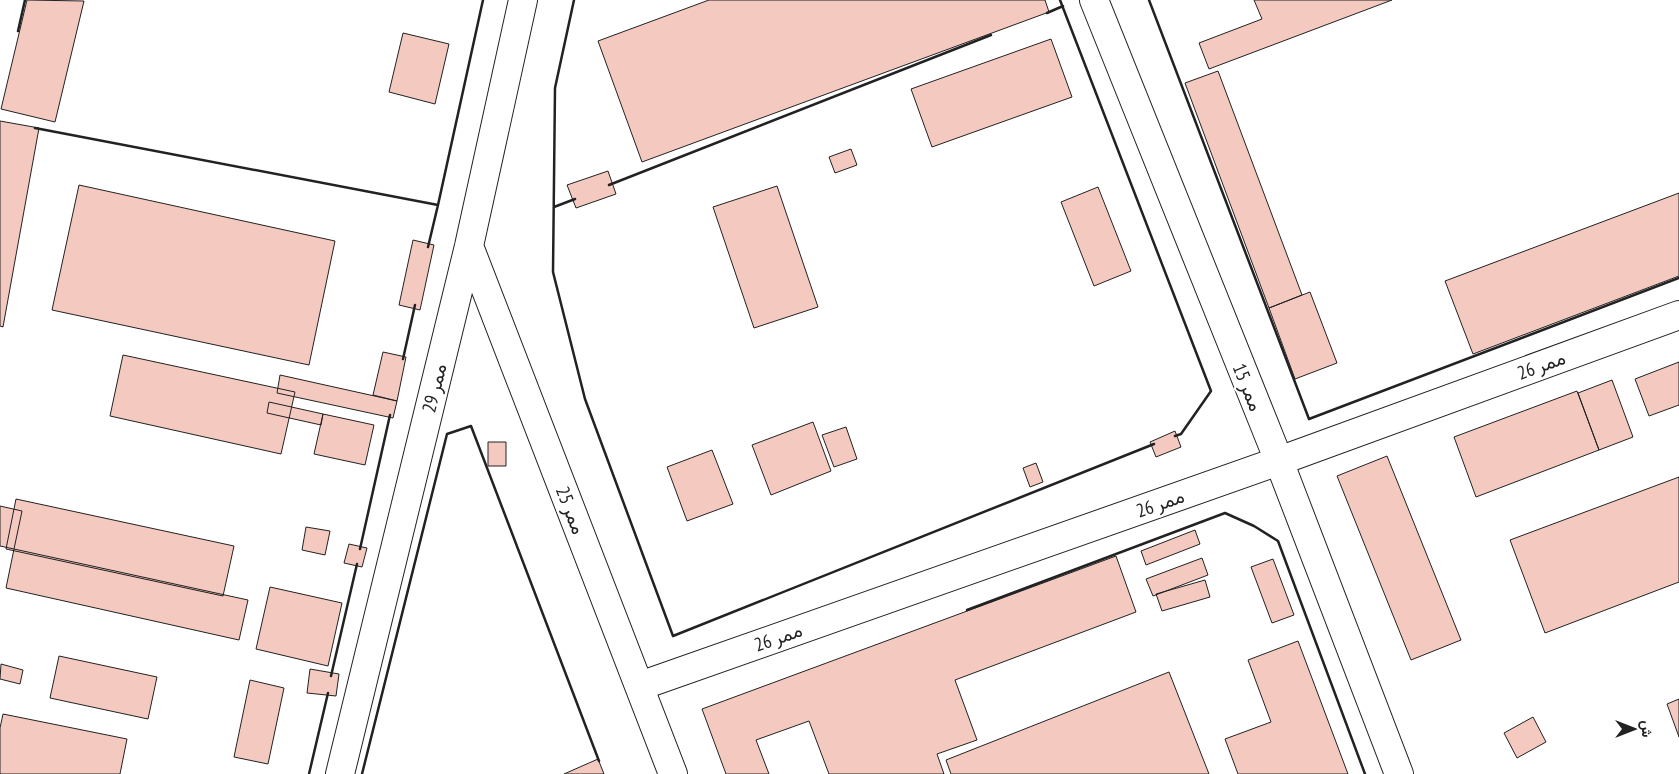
<svg xmlns="http://www.w3.org/2000/svg" width="1679" height="774" viewBox="0 0 1679 774" font-family="'PT Sans Narrow',Vazirmatn,sans-serif">
	<rect width="100%" height="100%" fill="#fff"/>
	<!-- building -->
	<path fill="#f3c9c0" stroke="#222" d="M27,0L84,1L55,122L1,109Z
		M709,0H1045L1049,12L642,162L598,41Z
		M1254,0H1392L1209,69L1199,43L1262,19Z
		M403,33L449,44L435,104L389,92Z
		M1051,39L1072,97L932,147L911,89Z
		M1218,71L1302,295L1269,308L1185,83Z
		M0,121L39,128L3,327L0,326Z
		M851,149L857,165L835,173L829,157Z
		M608,171L616,194L576,208L567,185Z
		M79,185L335,241L309,365L52,310Z
		M777,186L818,307L754,328L713,207Z
		M1098,187L1131,271L1094,286L1061,202Z
		M1679,193V276L1473,354L1445,281Z
		M413,240L434,245L420,310L399,305Z
		M1310,292L1337,363L1295,379L1269,308Z
		M383,352L406,357L397,401L373,395Z
		M123,355L295,392L281,454L110,416Z
		M1679,362V405L1649,416L1635,379Z
		M280,375L397,401L393,418L277,393Z
		M1612,380L1633,437L1599,450L1578,393Z
		M1577,391L1599,450L1476,497L1454,437Z
		M269,402L323,414L321,425L267,413Z
		M323,414L374,425L365,465L314,454Z
		M813,422L831,471L771,495L752,445Z
		M846,427L857,459L834,467L822,435Z
		M1175,431L1181,447L1156,457L1150,442Z
		M488,442H506V466H488Z
		M712,450L733,504L687,521L667,467Z
		M1387,456L1461,640L1411,660L1337,476Z
		M1036,463L1043,482L1030,487L1023,468Z
		M1679,477V582L1545,633L1510,540Z
		M16,499L234,546L223,596L6,549Z
		M0,506L22,511L14,549L0,546Z
		M306,527L330,531L325,555L302,550Z
		M1195,530L1200,544L1146,565L1141,551Z
		M349,544L367,548L362,567L344,563Z
		M14,549L248,600L239,640L6,588Z
		M1116,556L1136,612L955,680L977,740L937,754L944,774H829L809,721L756,740L769,774H726L702,709Z
		M1202,558L1208,575L1153,596L1146,579Z
		M1273,559L1294,615L1272,623L1251,567Z
		M1205,580L1210,597L1162,611L1156,594Z
		M270,587L342,603L328,666L256,649Z
		M1298,641L1348,774H1238L1225,739L1271,722L1248,660Z
		M59,656L157,677L148,719L50,698Z
		M1,664L23,670L20,684L0,679Z
		M310,669L339,674L336,696L307,693Z
		M1169,672L1209,774H951L946,760Z
		M250,680L284,688L268,764L234,757Z
		M1679,699V737L1667,704Z
		M3,714L127,739L120,774H0V728Z
		M1533,717L1546,742L1517,758L1504,733Z
		M598,759L604,774H564Z"/>
	<g fill="none" stroke-linecap="round" stroke-linejoin="round">
		<!-- minor casing -->
		<g stroke="#222" stroke-width="30">
			<path id="minor" d="M1094,0L1279,461L1399,774
				M469,246L673,774
				M640,686L1279,461L1679,315
				M340,774L469,246L523,0"/>
		</g>
		<!-- minor -->
		<use href="#minor" stroke="#fff" stroke-width="28"/>
		<!-- wall -->
		<path stroke="#222" stroke-width="2.5" d="M574,0L555,88L553,272L585,399L673,636L1154,444
			M1060,0L1211,391L1181,434L1175,436
			M1149,0L1309,419L1679,278
			M1047,13L1063,6
			M18,31L25,0
			M35,128L438,205L483,0
			M609,185L991,35
			M554,207L575,199
			M428,247L438,205
			M403,359L415,305
			M360,549L390,415
			M967,610L1225,513L1254,526L1278,541L1365,774
			M331,676L357,564
			M309,774L328,693
			M362,774L447,434L471,426L599,761"/>
	</g>
	<g text-anchor="middle" dominant-baseline="central" stroke-width="4" stroke-linejoin="round" paint-order="stroke">
		<!-- street labels -->
		<g font-size="19" fill="#222" stroke="#fff">
			<text transform="translate(1541 365) rotate(-20)">ممر 26</text>
			<text transform="translate(1248 387) rotate(68)">ممر 15</text>
			<text transform="translate(434 388) rotate(-76)">ممر 29</text>
			<text transform="translate(1160 503) rotate(-19)">ممر 26</text>
			<text transform="translate(571 510) rotate(69)">ممر 25</text>
			<text transform="translate(778 637) rotate(-19)">ممر 26</text>
		</g>
	</g>
	<!-- north arrow -->
	<g transform="translate(1634 729) rotate(90)" stroke="#ffffff" stroke-width="4" paint-order="stroke">
	<path d="M0-4L9 19L0 12L-9 19Z" fill="#222222"/>
	<text y="-8" font-size="14" font-weight="bold" text-anchor="middle" fill="#222222">ش</text>
	</g>
</svg>
